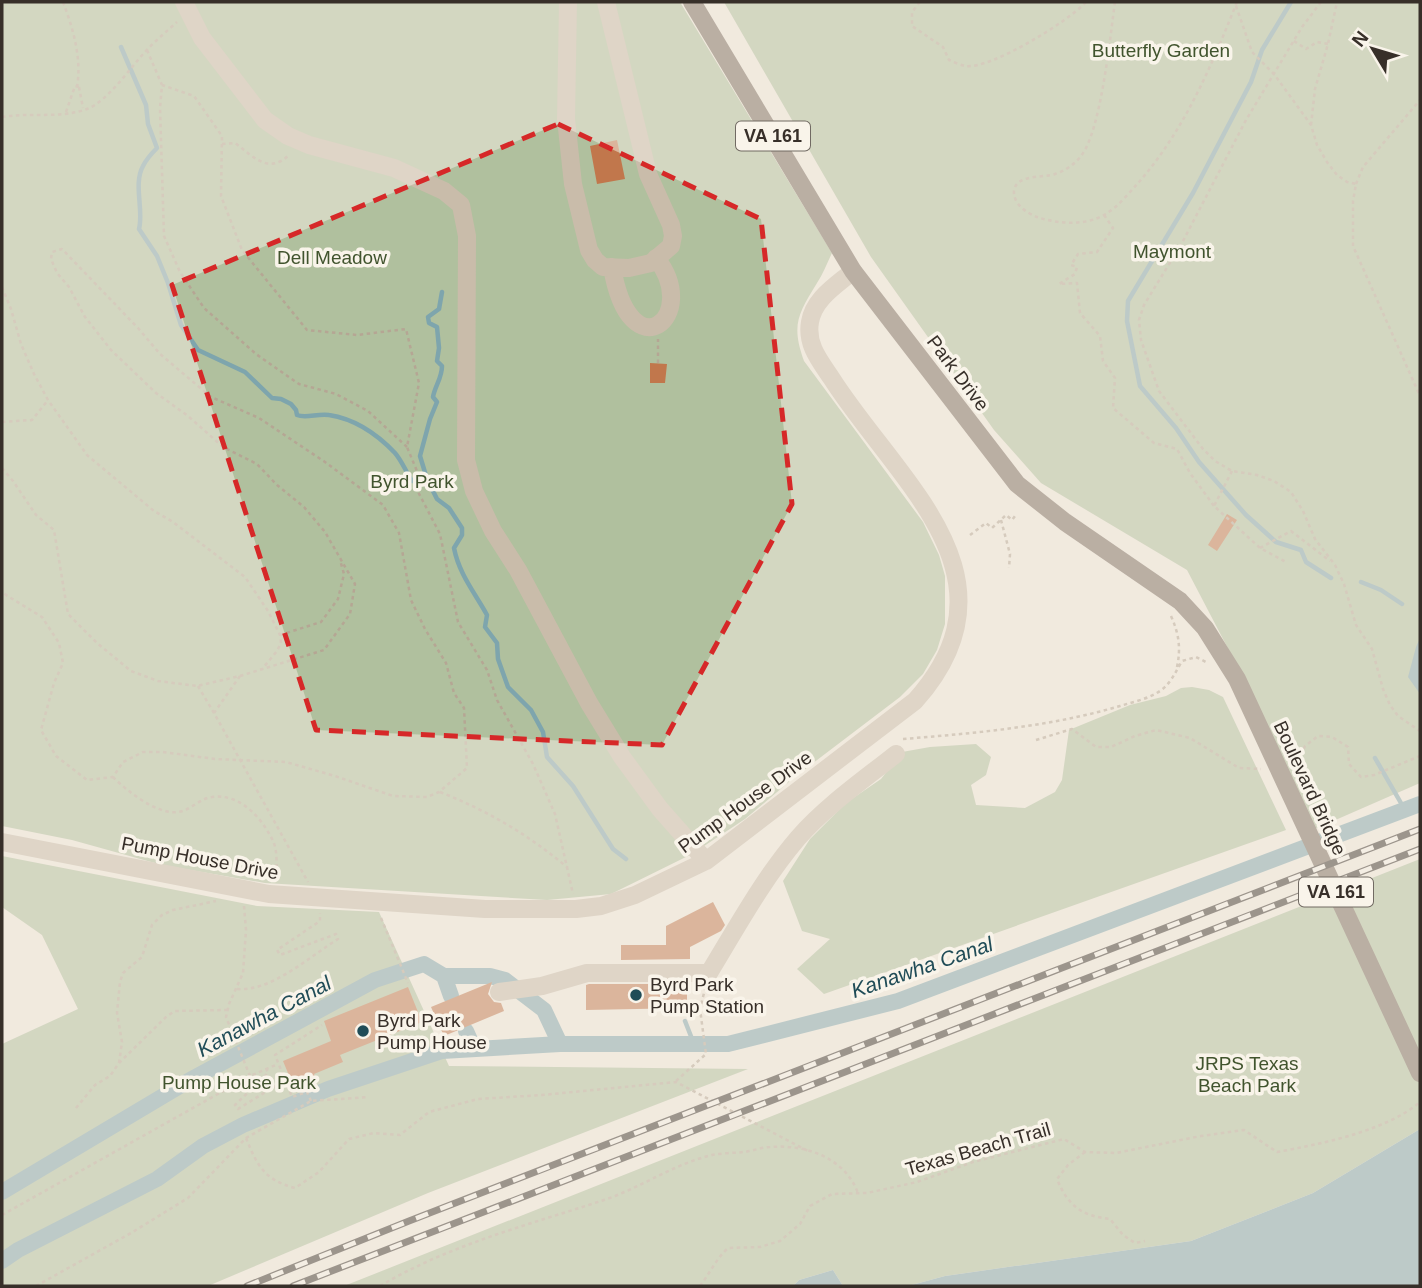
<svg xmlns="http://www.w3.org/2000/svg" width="1422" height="1288" viewBox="0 0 1422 1288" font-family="Helvetica,sans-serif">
	<rect width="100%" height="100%" fill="#f1eade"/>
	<!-- green -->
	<path fill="#b0c09e" d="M2,2H680L832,253C827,263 823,274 817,283C798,314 791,325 804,361L923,522L939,555L945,576V624L937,650L923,674L900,697L796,776L745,819L692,854L611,894L547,900L265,883L162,865L72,840L2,826Z
		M724,2H1420V783L1308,832L1246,683L1187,570L1041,483L994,430L871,257Z
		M1192,687L1209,690L1223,697L1286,830L824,994L797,969L830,939L802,931L783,881L810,839L846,803L881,779L902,752L930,747L976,744L991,757L986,775L971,785L976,805L1025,808L1055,792L1062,780L1069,730L1130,705L1166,696L1181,688Z
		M2,856L257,906L379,912L449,1066L748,1069L428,1193L208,1286H2V1044L78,1009L42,935L2,907Z
		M1420,859V1129L1313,1193L1191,1241L945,1276L908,1286H843L833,1270L799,1280L793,1286H344Z"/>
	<!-- water -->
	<path fill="#7ea5ad" d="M1420,638V694L1408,677L1416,647Z
		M1420,1129V1286H908L945,1276L1191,1241L1313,1193Z
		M833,1270L843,1286H793L799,1280Z"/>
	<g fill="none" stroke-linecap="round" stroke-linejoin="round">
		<!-- stream -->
		<path stroke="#7ea5ad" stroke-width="4.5" d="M1291,2L1262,50L1251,82L1193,193L1128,301L1127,321L1140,386L1176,428L1199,462L1246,515L1276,542L1301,550L1306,562L1331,578
			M121,47L146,105L148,124L157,148C152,153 146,160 143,166C133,184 144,210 139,229L157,256L168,283L181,325L198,350L245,372L272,398L281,399L291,404L296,410L297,415C306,419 318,413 329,415C355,419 377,434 395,453C402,461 406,472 412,481L427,479L437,499L449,508L462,528V535L454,548C459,574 475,593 487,615L485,627L497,643L498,659L508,687L531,710L543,732L547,757L573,786L613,849L626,859
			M427,479L420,456L430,419L437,402L433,397C435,386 442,378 442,366L437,361L439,348L437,327L429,323L428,317L439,309L442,292
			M1361,582L1381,590L1402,604
			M1375,758L1405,810
			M685,1021L694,1044"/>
		<!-- canal -->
		<path stroke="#7ea5ad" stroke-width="16" d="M444,976L451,996
			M466,1031L474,1049
			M2,1192L190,1080L375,980L424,964L444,976H490L505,980L544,1010L560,1044H728L898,1001L1420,804
			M2,1261L18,1250L157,1179L203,1146L243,1125L328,1089L442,1051L560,1044"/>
	</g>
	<!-- building -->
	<path fill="#c1774c" d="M617,140L625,179L597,184L590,146Z
		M650,363L667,364L665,383H650Z
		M1227,514L1237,520L1217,551L1208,545Z
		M713,902L725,925L721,931L690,947V959L621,960V945H666V926Z
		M492,982L488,994L494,1002L501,1003L504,1011L444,1036L431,1007Z
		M589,984H687V1008L586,1010V985Z
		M408,987L422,1022L340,1055L343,1062L314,1074L317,1081L295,1090L283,1061L331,1041L324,1021Z"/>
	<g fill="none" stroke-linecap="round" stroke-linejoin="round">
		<!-- path -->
		<path stroke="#b5a694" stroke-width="2.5" stroke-dasharray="3.5 3.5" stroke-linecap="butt" d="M63,2C73,28 82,59 77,87
			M920,2L912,12V26L943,47L949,60C954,62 960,65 965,66C990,70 1069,21 1086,2
			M1115,2C1110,37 1101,131 1081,156C1075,164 1065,171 1055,174C1043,178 1016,174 1014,191C1013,204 1027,213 1037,217C1058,224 1085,226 1104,215C1117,208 1129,193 1139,182C1185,129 1211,67 1237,2
			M1321,2L1302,27L1246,120L1182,243L1144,305L1139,320L1141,340L1159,391L1203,449L1215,461L1232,471L1257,475L1274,481L1291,492L1303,511L1315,539L1335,565L1344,584L1356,625L1372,649L1383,689L1390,705L1398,716L1420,731
			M1236,6L1252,52L1274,74L1311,125L1317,145L1327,162L1337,175L1347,182L1356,184L1353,201V246L1420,396
			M1294,41L1306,49L1317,42L1328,44
			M147,50L162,85
			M79,87L83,108
			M66,112L75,86L79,87
			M2,117C30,112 60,119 87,109C108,101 130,68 145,52C155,41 166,32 177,22
			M1311,125L1315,89L1328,44L1337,2
			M222,144L235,143C253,156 268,175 289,155
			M1356,184L1363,167L1420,100
			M1104,215L1113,228L1097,252L1078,254L1071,265L1077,267L1075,274L1059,284L1077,283L1080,313L1100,336L1103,361L1115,378L1113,408L1154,443L1177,449L1190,473L1214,506
			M2,287L11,309L21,344L34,374L48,400L87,455L154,511L173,522L245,577L268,611L280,635L281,643L277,651L263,668
			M658,363V339
			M2,422L32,420L48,400
			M407,447L368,411L336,394L299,384L256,354L204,308L180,272L164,236L160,108L162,85L194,96L222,136L221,196L242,250L307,330L357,335L406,329L419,383L407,447L419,476L415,486L440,534L458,622L487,670L497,700L533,764L555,814L573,894
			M2,468L13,481L36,515L54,530L68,614L97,643L131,671L158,681L197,686L240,676L324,650L350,614L355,584L325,532L304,507L277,485L257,464L223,447L188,416L156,393L111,350L85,317L69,287L57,273L51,259L52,252L62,249L138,328L160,354L211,397L259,418L325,462L383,505L399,533L411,600L425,629L446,663L454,693L464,708L467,768L439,792L427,797L393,796L335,776L286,762L215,759L163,752H143L123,762L113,777L87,780L56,756L41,730L54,683L63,663L59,643L42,617L6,595L2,590
			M1232,471L1214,506L1260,548L1286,562
			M1001,520L1010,554L1009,568
			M970,535L986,523L992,528L1006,515L1012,520L1015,516
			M1260,548L1291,531L1330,561
			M1171,616C1179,634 1181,648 1177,667
			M280,635L321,622L338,599L344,574L340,560
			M240,676L214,713L308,882
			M198,686L214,713
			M903,739C976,733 1049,727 1120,706C1133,702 1148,699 1160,691C1171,683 1175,673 1182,661L1196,657L1206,662
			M1036,740L1072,729L1096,747H1111L1135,736L1156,730L1190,738L1239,768L1261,769
			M1295,768L1305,746L1318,736L1332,737L1348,747L1349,764L1361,777L1374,775L1420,756
			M113,777C127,791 157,815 178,812C190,811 200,798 212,797C240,793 262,818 273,841C278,851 276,867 277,878
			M440,792C488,811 529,835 568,868
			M244,906L246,930L243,973L229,1004L226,1017L250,1076
			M381,918L408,983
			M237,989C271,992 309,957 338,939L336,934L280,955L277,950L320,921V913
			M119,1063L122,1042L117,1013L120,982L123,973L142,957L152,925L162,915L173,910L216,901
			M266,1068L268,1073L235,1105L238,1109L285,1080
			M676,1081L706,1054L700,1009L705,989
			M311,1101L307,1092L292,1097L275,1055L322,1025
			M76,1108L95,1085L110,1076L119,1063L167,1016L175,1011L227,1010
			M246,1138C257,1165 264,1180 295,1188L319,1172L349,1139L374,1133L400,1135L429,1112L478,1099L542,1095L676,1082L808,1151
			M1085,1152L1068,1165L1057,1179C1068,1206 1082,1216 1110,1219L1123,1235L1135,1243L1145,1241
			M2,1215L250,1076L278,1064
			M36,1286L131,1233L188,1198L246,1138L311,1101L368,1097
			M380,1286C449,1245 528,1225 604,1200C640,1188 674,1164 712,1155C722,1153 734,1153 744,1152C753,1151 762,1147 770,1147C806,1144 845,1158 858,1193
			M700,1286C710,1273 716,1259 728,1248L760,1247L780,1241L800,1224L810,1206L832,1194L867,1193L917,1182L973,1162L1064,1139L1085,1152L1116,1153L1201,1136L1244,1130L1277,1152C1321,1144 1386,1131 1420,1102"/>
		<!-- minor -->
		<path stroke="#c9bcaa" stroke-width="18" d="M184,2L202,38L265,120L288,136L309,145L394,168L444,191L461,205L467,236L466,460L474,491L493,531L518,570L589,703L622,757L660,809L706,861
			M568,2L566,119L573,184L589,250L595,260L603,267L629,268L651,263L671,246L673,236L671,225L648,174L606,2
			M612,267C630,375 702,316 656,258
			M2,842L269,894L485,909H576L601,906L635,895L706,861L915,701C1026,577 898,482 832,379C820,361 806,345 810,322C814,298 837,285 853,271
			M499,992L542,986L587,973H709C737,927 763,879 798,838C826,806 862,781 896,754"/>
		<!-- major -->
		<path stroke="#78685b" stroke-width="18" d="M692,2L853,271L1017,484L1065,522L1180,601L1205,628L1237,679L1420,1073"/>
		<!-- rail casing -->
		<g stroke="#372f29" stroke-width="7">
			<path id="rail" d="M247,1286L409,1221L1420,829
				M293,1286L1420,849"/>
		</g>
		<!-- rail -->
		<use href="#rail" stroke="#f9f4ea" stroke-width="4.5" stroke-dasharray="13" stroke-linecap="butt"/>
	</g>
	<!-- marked area -->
	<path d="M0 0H1422V1288H0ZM558,124L761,219L792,504L662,745L316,730L172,285Z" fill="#f1eade" fill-opacity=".55" fill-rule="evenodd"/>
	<path fill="none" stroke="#d62828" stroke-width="5" stroke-dasharray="14 9" stroke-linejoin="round" d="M558,124L761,219L792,504L662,745L316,730L172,285Z"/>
	<!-- markers -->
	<g fill="#204c57" stroke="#f9f4ea" stroke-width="2.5">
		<circle cx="636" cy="995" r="7"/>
		<circle cx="363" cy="1031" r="7"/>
	</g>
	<g text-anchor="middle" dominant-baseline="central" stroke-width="7" stroke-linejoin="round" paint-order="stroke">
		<!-- shield labels -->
		<g fill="#f9f4ea" stroke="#716a63" stroke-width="2">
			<rect x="736" y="121.5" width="74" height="29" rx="5"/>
			<rect x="1299" y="877.5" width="74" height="29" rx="5"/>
		</g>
		<g font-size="18" font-weight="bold" fill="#372f29">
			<text x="773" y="136">VA 161</text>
			<text x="1336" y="892">VA 161</text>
		</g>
		<!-- park labels -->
		<g font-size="19" fill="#41542e" stroke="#f9f4ea">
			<text x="1161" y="50">Butterfly Garden</text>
			<text x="1172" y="251">Maymont</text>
			<text x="332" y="257">Dell Meadow</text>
			<text x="412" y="481">Byrd Park</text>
			<text x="1247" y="1063">JRPS Texas<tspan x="1247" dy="22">Beach Park</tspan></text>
			<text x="239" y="1082">Pump House Park</text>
		</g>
		<!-- street labels -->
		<g font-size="19" fill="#372f29" stroke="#f9f4ea">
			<text transform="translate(958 373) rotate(53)">Park Drive</text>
			<text transform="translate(1310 788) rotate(65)">Boulevard Bridge</text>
			<text transform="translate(745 802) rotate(-36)">Pump House Drive</text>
			<text transform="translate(200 858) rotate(11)">Pump House Drive</text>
			<text transform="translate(978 1149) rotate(-16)">Texas Beach Trail</text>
		</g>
		<!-- poi labels -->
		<g font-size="19" fill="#372f29" stroke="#f9f4ea" text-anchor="start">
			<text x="650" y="984">Byrd Park<tspan x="650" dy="22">Pump Station</tspan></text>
			<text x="377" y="1020">Byrd Park<tspan x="377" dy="22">Pump House</tspan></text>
		</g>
		<!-- water labels -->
		<g font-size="21" font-style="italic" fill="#204c57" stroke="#f9f4ea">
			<text transform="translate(922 967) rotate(-19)">Kanawha Canal</text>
			<text transform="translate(264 1016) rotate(-28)">Kanawha Canal</text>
		</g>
	</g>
	<!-- border -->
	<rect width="1422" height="1288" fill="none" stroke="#372f29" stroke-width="7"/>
	<!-- north arrow -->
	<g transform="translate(1373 49) rotate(308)" stroke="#f9f4ea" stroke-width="5" paint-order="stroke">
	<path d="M0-5L12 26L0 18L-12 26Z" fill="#372f29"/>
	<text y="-10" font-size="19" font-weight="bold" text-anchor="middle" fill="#372f29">N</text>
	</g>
</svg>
